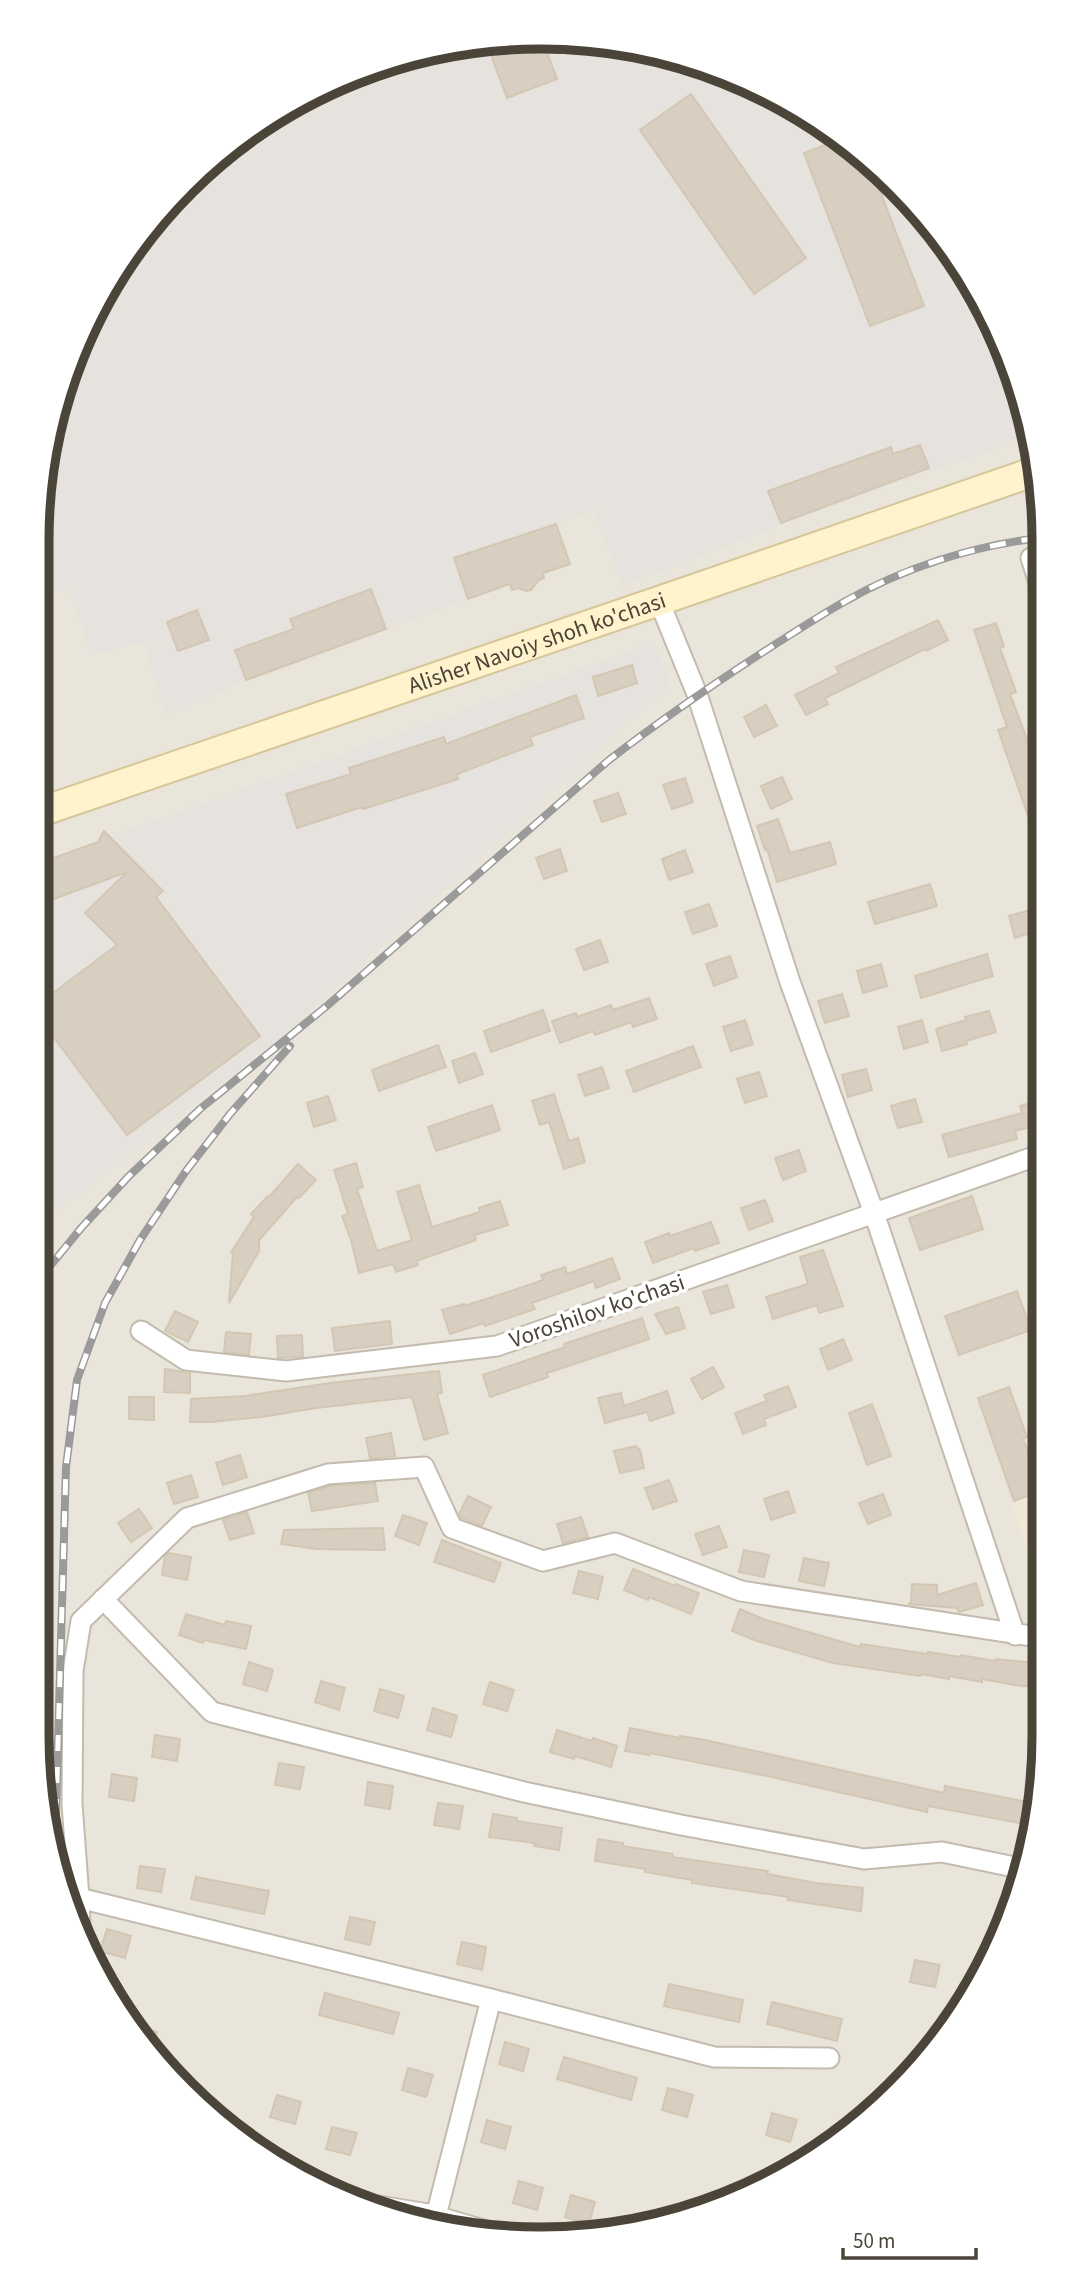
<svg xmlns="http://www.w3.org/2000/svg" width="1081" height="2276" viewBox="0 0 1081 2276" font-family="'Source Sans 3',sans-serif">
	<rect width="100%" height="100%" fill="#f6f3ec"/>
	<!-- residential -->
	<path fill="#eae5da" d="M541,37L639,47L734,75L847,141L940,234L1006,348L1040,474L1044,1736L1034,1834L1006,1929L919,2068L847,2135L764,2187L606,2235L442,2229L288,2172L208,2114L141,2042L64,1898L37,1736V540L47,442L75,347L122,260L185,184L261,121L348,75L443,46Z"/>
	<!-- industrial -->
	<path fill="#e6e2dd" d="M541,37L639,47L734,75L847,141L940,234L1006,348L1030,436L780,525L622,586L594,509L556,524L570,564L543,573L544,578L539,580L531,590H522L510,584L468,599L246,680L165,716L145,642L92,655L69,588L37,598V540L47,442L75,347L122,260L185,184L261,121L348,75L443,46Z
		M653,643L670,684L285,1033L37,1227V863Z
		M37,1461L61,1463L49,1810L37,1735Z"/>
	<!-- education -->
	<path fill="#efe8d6" d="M1043,1489L1044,1600L1010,1502Z"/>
	<!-- building -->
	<path fill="#d8cfc1" stroke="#d3c7b4" stroke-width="2" d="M541,37L557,79L507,98L486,42Z
		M691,94L806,258L754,294L640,130Z
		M843,138L869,162L924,306L870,326L804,153Z
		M920,445L929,468L781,523L768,491L891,447L893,454Z
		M556,524L570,564L543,573L544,578L539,580L531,590L526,591L518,588L512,590L510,584L468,599L454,558Z
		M371,589L386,629L246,680L235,650L294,629L290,619Z
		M197,610L209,640L178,651L167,622Z
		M938,620L948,640L926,651L925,649L825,698L828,704L806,715L795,695L839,673L836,667Z
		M996,623L1004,646L1000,648L1016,692L1010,694L1041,776V812L1028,816L998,730L1007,727L974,630Z
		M632,665L637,683L598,696L593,677Z
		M576,695L584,718L530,737L533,745L457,774L458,779L363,809L362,807L297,828L286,794L351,774L349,768L444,737L446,744Z
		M766,705L777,726L754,737L744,717Z
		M782,777L792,799L771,809L761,786Z
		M685,778L693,802L672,809L663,785Z
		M618,793L626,814L602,822L594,801Z
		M778,819L790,853L830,842L836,864L777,882L767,849L765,850L757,826Z
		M104,831L163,891L156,897L260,1036L127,1135L37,1015V1005L117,945L85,913L127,872L37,905V864L98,842Z
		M560,849L567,871L544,879L536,858Z
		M685,850L693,872L669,880L662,859Z
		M930,884L937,906L875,924L868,902Z
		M709,904L717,926L693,934L685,912Z
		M1033,909L1039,930L1015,938L1009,916Z
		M600,940L608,962L584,970L576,949Z
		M987,954L993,976L921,998L915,976Z
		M730,956L737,977L714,986L706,964Z
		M881,964L887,986L863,993L857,971Z
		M842,994L849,1016L825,1023L818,1001Z
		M649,998L657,1019L633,1027L631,1022L595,1035L593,1031L560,1043L552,1021L576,1013L577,1017L611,1005L613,1010Z
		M543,1010L550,1031L491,1052L484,1031Z
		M989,1011L996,1032L966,1041L967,1044L942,1051L936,1029L966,1020L965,1017Z
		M745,1020L753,1044L731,1051L723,1027Z
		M922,1020L928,1042L904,1049L898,1027Z
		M438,1045L446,1067L379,1091L372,1070Z
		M693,1046L701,1067L634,1092L626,1071Z
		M475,1053L483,1074L459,1083L452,1061Z
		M602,1067L609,1088L585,1096L578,1075Z
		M866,1069L872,1090L848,1097L842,1075Z
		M759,1072L767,1096L745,1103L737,1079Z
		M554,1094L569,1141L578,1138L585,1162L564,1169L549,1122L540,1125L532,1101Z
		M328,1096L336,1120L314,1127L307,1103Z
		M915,1099L922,1122L898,1128L891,1106Z
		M1042,1100V1124L1015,1131L1017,1139L949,1157L942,1135L1022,1113L1020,1106Z
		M492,1105L500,1130L436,1151L428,1127Z
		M799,1150L806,1171L783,1180L775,1158Z
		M356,1163L363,1187L357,1189L377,1251L412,1240L397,1192L419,1185L432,1227L480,1212L479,1208L500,1201L508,1225L475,1235L476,1240L416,1261L418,1265L396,1272L393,1264L359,1273L351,1240L342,1216L348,1214L334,1170Z
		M298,1164L316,1180L299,1198L297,1197L259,1240V1251L229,1303L233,1253L231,1252L254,1217L251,1214L268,1196L269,1197Z
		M972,1196L983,1229L920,1250L909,1218Z
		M765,1200L773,1221L749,1230L741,1208Z
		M711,1222L719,1243L695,1251L694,1248L653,1263L645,1242L669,1233L670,1236Z
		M823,1250L843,1306L819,1313L817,1305L773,1319L766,1297L808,1284L800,1257Z
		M612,1258L620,1279L596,1288L594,1281L532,1303L535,1309L485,1326L484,1323L450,1334L442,1310L464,1304V1306L505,1293L543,1280L541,1275L565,1267L567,1274Z
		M727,1285L734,1307L711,1314L703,1292Z
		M1017,1291L1031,1330L959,1355L945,1316Z
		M678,1307L685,1328L666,1334L655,1314Z
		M175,1311L198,1322L188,1342L165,1331Z
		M642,1318L649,1339L547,1373L548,1377L490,1397L483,1375L565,1347L564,1344Z
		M390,1321L392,1344L335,1351L332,1328Z
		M226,1332L251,1334L249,1355L224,1352Z
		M302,1335L303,1357L278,1358L277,1336Z
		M843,1339L852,1360L828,1370L820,1349Z
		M713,1367L724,1387L702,1399L691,1379Z
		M165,1369L190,1373V1393L164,1392Z
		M439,1371L442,1393L437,1394L448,1433L424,1440L412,1397L316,1408L262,1417L211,1422H190L191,1399L245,1396L330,1383Z
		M788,1386L796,1407L764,1419L766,1425L743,1434L735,1413L767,1401L764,1395Z
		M1009,1387L1027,1437L1023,1439L1043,1490L1014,1501L978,1398Z
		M667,1391L674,1413L650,1421L647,1412L605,1423L598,1398L621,1393L624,1406Z
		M129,1397H154V1420L129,1419Z
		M872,1404L891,1456L867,1465L849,1413Z
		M391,1433L395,1456L370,1459L366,1438Z
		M636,1446L640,1450L644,1468L620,1473L614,1451Z
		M240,1455L247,1477L223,1485L216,1463Z
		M191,1475L198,1497L174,1504L167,1483Z
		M669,1480L677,1501L653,1509L645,1488Z
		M375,1483L378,1501L312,1511L308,1493L330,1486Z
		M788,1491L795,1512L771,1520L764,1499Z
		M883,1494L891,1515L868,1524L859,1503Z
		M468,1496L491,1507L482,1526L461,1518L459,1514Z
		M139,1509L152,1528L131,1542L118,1523Z
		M247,1512L254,1533L230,1540L223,1520Z
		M403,1515L427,1523L419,1545L395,1536Z
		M581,1517L588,1537L563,1543L557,1524Z
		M719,1526L727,1547L703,1555L695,1534Z
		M383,1528L385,1550L317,1549L281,1544L284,1530Z
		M442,1540L501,1563L494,1582L434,1562Z
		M744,1550L769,1555L764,1577L739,1572Z
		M169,1553L191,1557L187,1580L162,1575L165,1556Z
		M804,1558L829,1563L824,1586L799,1581Z
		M633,1569L675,1586L676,1584L699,1593L691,1614L649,1597L648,1600L624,1590Z
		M579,1571L603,1577L598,1599L573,1593Z
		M976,1583L983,1605L959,1612L957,1608L908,1604L911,1603L912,1584L937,1585V1595Z
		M740,1609L763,1619L860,1647L861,1644L928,1654V1652L960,1657L961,1655L995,1661L996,1659L1044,1664V1687L1021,1686L982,1679V1682L949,1676V1679L921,1674L920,1676L833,1663L757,1641L732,1631Z
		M186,1614L225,1625L226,1621L251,1626L246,1649L204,1640L203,1643L179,1635Z
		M249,1662L273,1670L267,1691L243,1684Z
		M321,1681L345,1688L339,1710L315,1702Z
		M490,1682L514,1690L507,1711L483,1704Z
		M380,1689L404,1696L398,1718L374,1711Z
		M433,1708L457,1716L451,1737L427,1730Z
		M630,1728L680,1738V1736L705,1740L944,1793L945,1786L1038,1804L1035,1826L928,1806L927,1812L767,1776L650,1753V1755L625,1751Z
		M557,1730L592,1741L593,1738L617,1746L611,1767L575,1756L574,1759L550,1752Z
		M155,1735L180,1739L177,1761L152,1757Z
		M279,1763L304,1767L300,1789L275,1785Z
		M112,1774L137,1778L134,1801L109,1797Z
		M368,1782L393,1786L390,1809L365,1805Z
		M438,1803L463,1806L459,1829L434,1825Z
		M493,1814L517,1818V1821L562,1828L559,1850L534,1846L535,1843L489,1837Z
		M598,1839L623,1843V1846L673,1854L672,1857L768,1871L767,1874L816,1883L863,1888L861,1911L788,1900L789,1897L692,1883V1880L645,1872V1869L595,1861Z
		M140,1866L165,1869L161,1892L137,1888Z
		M196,1877L269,1891L264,1914L191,1899Z
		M350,1917L375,1922L370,1945L345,1939Z
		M107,1929L131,1936L125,1958L100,1951Z
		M462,1942L486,1947L482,1970L457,1964Z
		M915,1960L940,1965L935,1987L910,1982Z
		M669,1984L743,2000L739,2022L664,2006Z
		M325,1993L399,2013L393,2034L319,2015Z
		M772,2002L842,2019L837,2041L767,2024Z
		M132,2025L157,2032L151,2053L141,2042Z
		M505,2042L529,2049L523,2071L499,2064Z
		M564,2057L637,2078L631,2100L557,2079Z
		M408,2068L433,2075L426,2097L402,2090Z
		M668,2088L693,2095L687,2117L662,2110Z
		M277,2095L301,2102L295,2124L270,2117Z
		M772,2113L797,2120L790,2142L766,2135Z
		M487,2120L511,2127L505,2149L481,2142Z
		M332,2127L357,2133L350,2155L326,2149Z
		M519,2181L543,2188L537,2210L513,2203Z
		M571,2195L595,2202L589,2224L565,2217Z"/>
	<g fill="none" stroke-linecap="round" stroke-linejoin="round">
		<!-- street casing -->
		<g stroke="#c2bbae" stroke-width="23">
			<path id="street" d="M1031,558L1040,585
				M659,601L697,694L790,982L874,1213L1015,1635
				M141,1331L186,1360L286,1371L497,1346L1042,1154
				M103,1599L212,1712L524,1792L681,1825L864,1859L942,1852L1024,1869
				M79,1898L491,1999L714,2057L829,2058
				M80,1928L79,1898L72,1804L73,1671L81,1621L187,1518L328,1474L424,1467L452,1528L543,1561L615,1543L741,1591L1044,1638
				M379,2206L428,2214L487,2231
				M436,2216L491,1999"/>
		</g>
		<!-- secondary casing -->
		<g stroke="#d6c79b" stroke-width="32">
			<g id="secondary">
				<path id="s1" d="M37,813L653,603L1039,470"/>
			</g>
		</g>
		<!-- street -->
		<use href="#street" stroke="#fff" stroke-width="19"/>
		<!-- secondary -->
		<use href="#secondary" stroke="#fff3cd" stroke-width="28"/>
		<!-- rail casing -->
		<g stroke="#9a9a9a" stroke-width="8">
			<path id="rail" d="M37,1282L82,1227L129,1176L200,1109L328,1005L609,760C662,719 715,683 771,647C795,632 819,616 844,602C903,568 972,546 1040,538
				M55,1847L66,1467L77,1380L105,1303L140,1240L186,1171L230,1114L290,1046"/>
		</g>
		<!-- rail -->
		<use href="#rail" stroke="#fff" stroke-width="5" stroke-dasharray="16" stroke-linecap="butt"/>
	</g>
	<g text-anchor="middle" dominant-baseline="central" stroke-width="7" stroke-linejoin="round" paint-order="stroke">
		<!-- street labels -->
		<g font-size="23" fill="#4b4439" stroke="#fff">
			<text stroke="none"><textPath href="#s1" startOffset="528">Alisher Navoiy shoh ko'chasi</textPath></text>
			<text transform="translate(597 1311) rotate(-19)">Voroshilov ko'chasi</text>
		</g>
	</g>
	<!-- crop -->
	<path d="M0 0H1081V2276H0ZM540 49H541A491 491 0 0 1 1032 540V1736A491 491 0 0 1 541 2227H540A491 491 0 0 1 49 1736V540A491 491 0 0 1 540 49Z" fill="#fff" fill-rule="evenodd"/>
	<path fill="none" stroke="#4b4439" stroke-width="9" d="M540 49H541A491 491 0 0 1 1032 540V1736A491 491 0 0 1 541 2227H540A491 491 0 0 1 49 1736V540A491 491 0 0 1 540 49Z"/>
	<!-- scale -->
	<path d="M843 2248v10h133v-10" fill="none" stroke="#4b4439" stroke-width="3.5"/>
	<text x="853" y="2248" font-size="21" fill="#4b4439" stroke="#ffffff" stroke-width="5" paint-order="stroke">50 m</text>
</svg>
